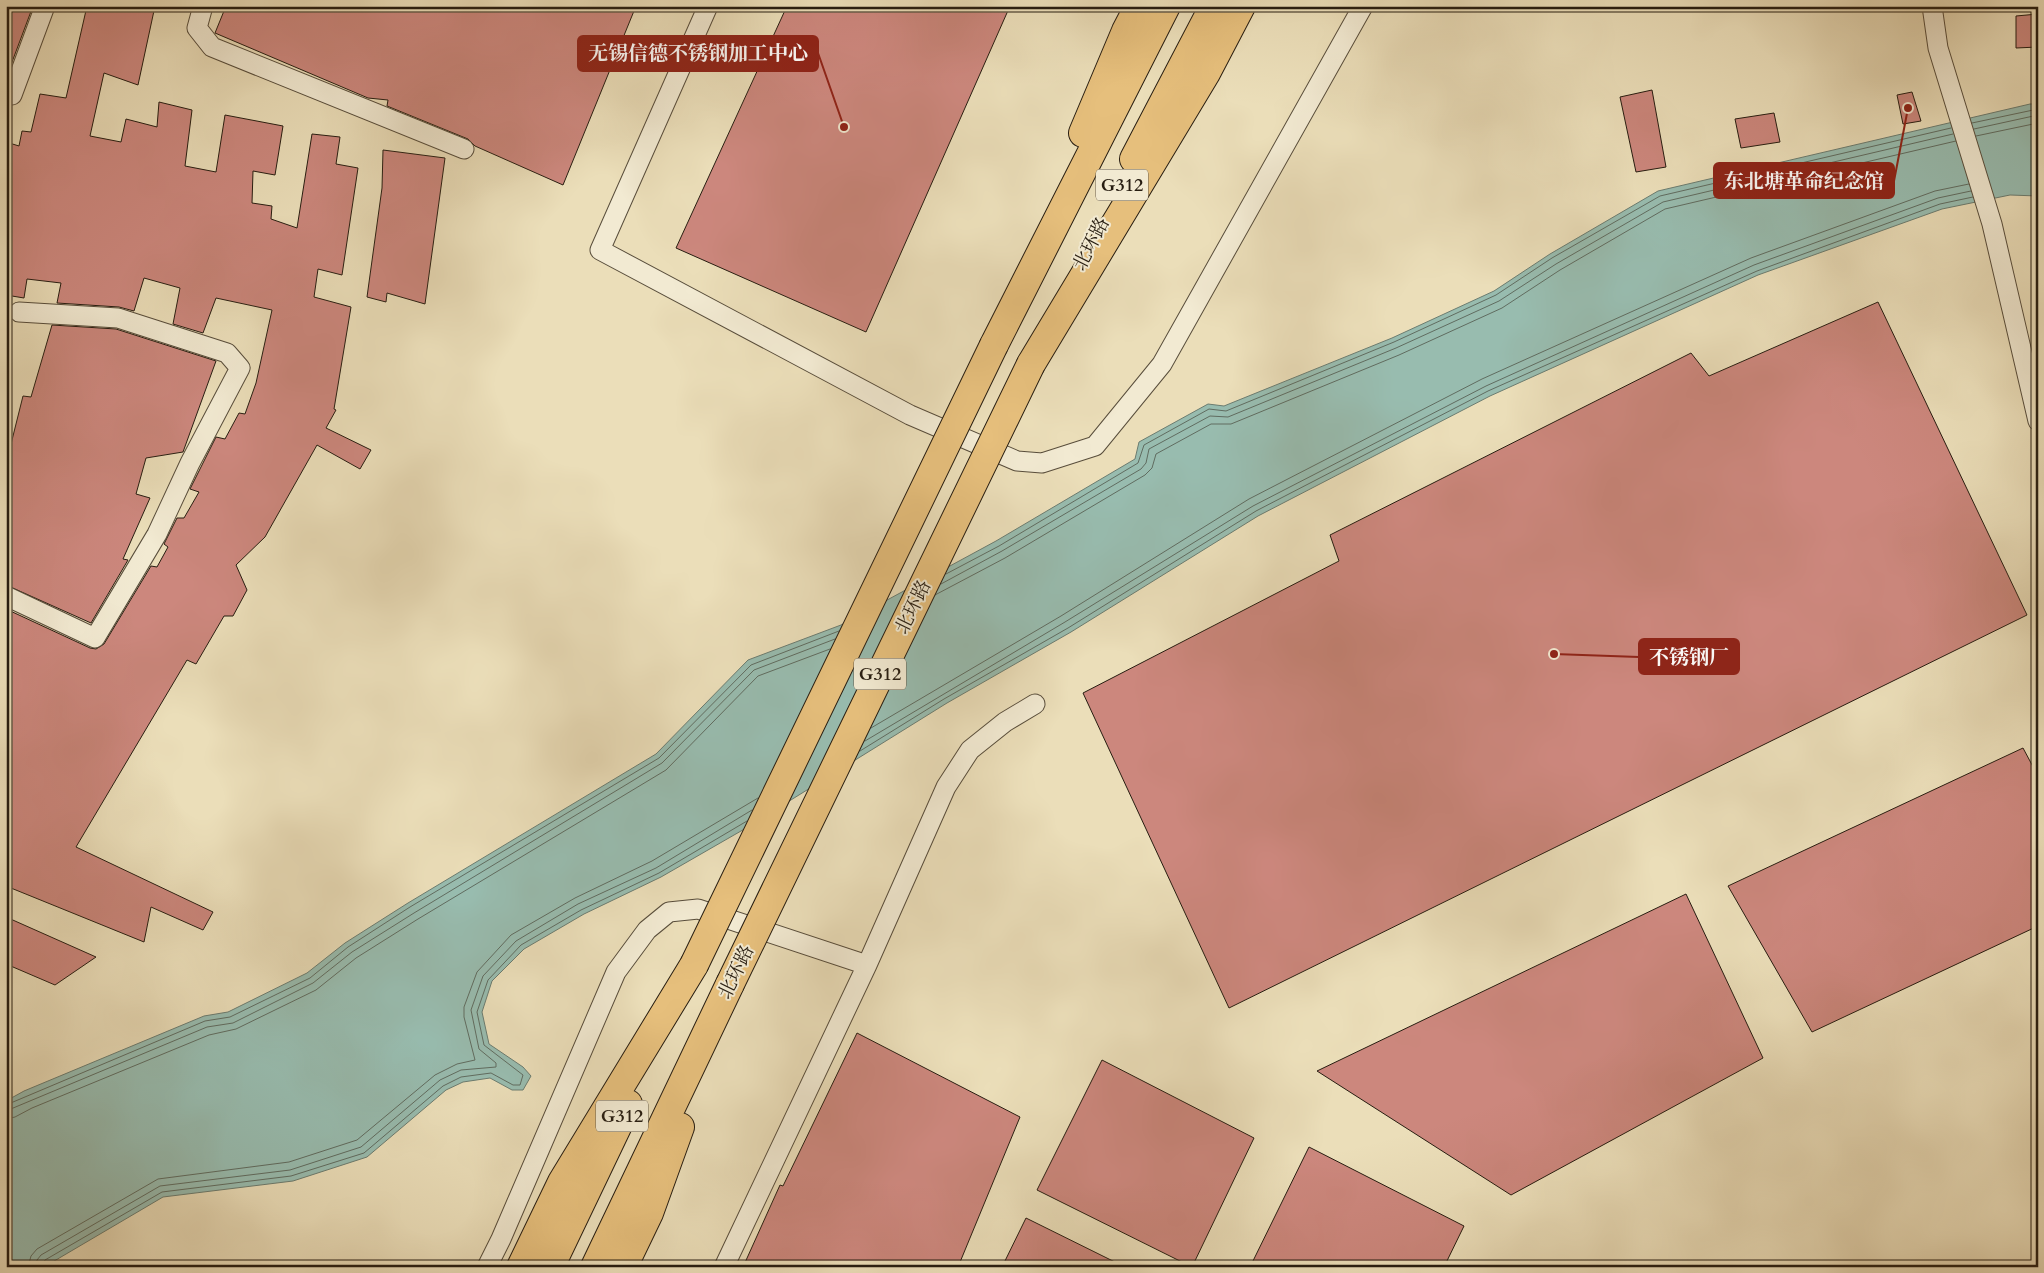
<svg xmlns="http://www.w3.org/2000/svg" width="2044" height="1273" viewBox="0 0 2044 1273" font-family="Cardo,'Noto Serif SC',serif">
	<rect width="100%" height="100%" fill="#ebdeb9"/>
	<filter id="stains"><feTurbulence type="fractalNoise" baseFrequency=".004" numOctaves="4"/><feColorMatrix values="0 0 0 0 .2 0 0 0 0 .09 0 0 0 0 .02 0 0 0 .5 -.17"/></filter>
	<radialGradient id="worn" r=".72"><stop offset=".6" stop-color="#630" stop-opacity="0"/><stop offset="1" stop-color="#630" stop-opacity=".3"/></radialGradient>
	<!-- water -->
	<path fill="#98bcaf" stroke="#6b7c70" d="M2030,104H2038V196L2010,195L1942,209L1758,275L1490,396L1258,516L1071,632L947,703L741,831L661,877L584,914L524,949L492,981L482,1012L489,1044L523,1067L531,1076L523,1090H512L490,1078L463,1082L446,1090L367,1157L293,1181L163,1197L44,1267H6V1101L24,1091L204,1016L228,1012L307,973L345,943L408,903L656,754L748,660L841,625L996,541L1135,459L1139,442L1208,404L1224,406L1392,338L1494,291L1550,254L1658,191Z"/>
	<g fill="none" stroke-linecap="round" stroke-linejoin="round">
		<!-- shore -->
		<path stroke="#606c60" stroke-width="1" d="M1972,123L2038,109
			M1974,129L2038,115
			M1976,136L2038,123
			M946,574L999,546L1138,463L1144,445L1209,409L1226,411L1394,342L1496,295L1552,258L1660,196L1951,128
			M941,584L1002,551L1141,469L1146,463L1149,449L1210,416L1228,417L1396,348L1499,301L1556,264L1663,202L1953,134
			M935,595L1005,558L1145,475L1152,468L1156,454L1211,424H1231L1399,355L1502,308L1560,270L1665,209L1956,141
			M871,728L1061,616L1249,499L1482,379L1751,258L1935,191L1969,184
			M865,741L1065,622L1253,506L1486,386L1754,265L1938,198L1971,191
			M860,751L944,699L1068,628L1256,511L1488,391L1757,271L1940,204L1973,197
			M6,1105L205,1021L230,1017L310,978L348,947L410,907L659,758L751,665L839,631
			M6,1111L207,1027L233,1023L313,983L352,952L414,913L662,763L754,670L835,639
			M6,1119L15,1117L32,1108L209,1035L236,1029L316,990L356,958L418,919L666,770L758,676L830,649
			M28,1267L31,1256L37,1249L158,1179L289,1162L357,1140L435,1075L457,1064L475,1060L464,1017V1007L477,972L511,935L575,898L652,861L758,798
			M36,1267L37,1260L41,1255L160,1186L290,1170L361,1147L440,1080L461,1070L496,1067V1063L479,1049L471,1010L483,976L516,941L578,904L656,868L752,810
			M42,1267L45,1260L162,1192L291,1176L364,1153L443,1086L461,1077L491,1073L513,1085H520L523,1075L484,1045L477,1012L488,980L521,945L581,910L659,873L747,821"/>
	</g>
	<!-- building -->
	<path fill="#cc877d" stroke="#271d11" d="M6,6H33L6,78Z
		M87,6H155L138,85L104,73L90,136L121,142L126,119L157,127L159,102L192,110L185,166L216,172L225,115L283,126L275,175L253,171L252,203L272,206L271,219L297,228L312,134L340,137L336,164L358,168L342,275L318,269L314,297L351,307L334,409L336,410L326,428L371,450L360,469L317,445L265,537L236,565L247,590L233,616H224L196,664L187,660L76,847L213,912L203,930L151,907L144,942L6,886V609L90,648L96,649L104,644L151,566L157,567L168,547L164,544L177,518H184L199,492L190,489L216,437L225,439L239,413L245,414L256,383L272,310L216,298L203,333L173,324L180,288L144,278L134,311L119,307L57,303L61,283L27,279L24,298L6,295V142L19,146L22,131L31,132L40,94L66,98Z
		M226,6H636L563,185L475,146L468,139L387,106L388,100L368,98L215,33Z
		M787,6H1010L866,332L676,248Z
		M2038,14V47L2016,48V16Z
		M1652,90L1666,167L1636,172L1620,97Z
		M1912,92L1921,121L1903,124L1897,95Z
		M1774,113L1780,142L1741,148L1735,119Z
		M383,150L445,158L425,304L387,293L386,302L367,297L382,188Z
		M1878,302L2027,615L1229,1008L1083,693L1339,561L1330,535L1691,353L1709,376Z
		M52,325L116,329L216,361L183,452L146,458L136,494L150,498L123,559L128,560L91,623L6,585V464L23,396L31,397Z
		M2023,748L2038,776V926L1812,1032L1728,886Z
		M1686,894L1763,1058L1511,1195L1317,1071Z
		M6,917L96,957L55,985L6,964Z
		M857,1033L1020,1117L958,1267H743L780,1185L783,1186Z
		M1102,1060L1254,1138L1192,1267L1037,1190Z
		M1309,1147L1464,1226L1444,1267H1250Z
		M1026,1218L1125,1267H1002Z"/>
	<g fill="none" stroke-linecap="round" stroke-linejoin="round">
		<!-- minor casing -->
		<g stroke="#584d3b" stroke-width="21">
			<path id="minor" d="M203,6L197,28L212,47L464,149
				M708,6L600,250L910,415L1017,461L1042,463L1095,446L1162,364L1363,6
				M1932,6L1938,48L1992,224L2038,421
				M6,94L12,95L45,6
				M6,596L95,638L157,534L190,463L240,368L227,353L118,318L19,312
				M487,1267L501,1239L616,972L647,930L669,912L698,909L867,965
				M724,1267L867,965L946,787L970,750L1005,722L1035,704"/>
		</g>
		<!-- highway casing -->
		<g stroke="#271d11" stroke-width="30">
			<path id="highway" d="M1083,133L1126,31L1139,6
				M1134,159L1214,6
				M994,345L1166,6
				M1031,364L1206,73L1241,6
				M521,1267L562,1182L694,965
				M550,1267L628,1104
				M595,1267L730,984
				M623,1267L649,1213L680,1127"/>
		</g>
		<!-- minor -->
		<use href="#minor" stroke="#f2ead2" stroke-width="19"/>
		<!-- highway -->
		<use href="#highway" stroke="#e6bf7c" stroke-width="28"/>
		<!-- highway-bridge casing -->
		<g stroke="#271d11" stroke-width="30" stroke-linecap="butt">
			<path id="highway-bridge" d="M694,965L994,345
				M730,984L1031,364"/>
		</g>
		<!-- highway-bridge -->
		<use href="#highway-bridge" stroke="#e6bf7c" stroke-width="28"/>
	</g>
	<g text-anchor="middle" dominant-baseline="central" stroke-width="4" stroke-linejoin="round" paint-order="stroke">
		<!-- shield labels -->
		<g fill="#f2ead2" stroke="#645a4b" stroke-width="1">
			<rect x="1096" y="169.5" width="52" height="31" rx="4"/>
			<rect x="854" y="658.5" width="52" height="31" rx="4"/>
			<rect x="596" y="1100.5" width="52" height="31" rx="4"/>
		</g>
		<g font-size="18" font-weight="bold" fill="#271d11">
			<text x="1122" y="185">G312</text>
			<text x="880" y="674">G312</text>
			<text x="622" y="1116">G312</text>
		</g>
		<!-- street labels -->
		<g font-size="19" fill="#271d11" stroke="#f2ead2">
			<text transform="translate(1091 244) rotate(-63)">北环路</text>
			<text transform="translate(913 607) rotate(-64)">北环路</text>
			<text transform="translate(736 972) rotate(-64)">北环路</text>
		</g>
	</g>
	<!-- callouts -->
	<path fill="none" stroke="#8f2418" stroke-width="2" d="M844 127L818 53M1908 108L1894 181M1554 654L1639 657"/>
	<g fill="#8f2418" stroke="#f2ead2" stroke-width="2">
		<circle cx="844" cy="127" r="5"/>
		<circle cx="1908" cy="108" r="5"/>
		<circle cx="1554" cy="654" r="5"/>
	</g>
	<g fill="#8f2418" stroke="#8f2418" stroke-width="2">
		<rect x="578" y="36" width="240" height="35" rx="5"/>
		<rect x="1714" y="163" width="180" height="35" rx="5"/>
		<rect x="1639" y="639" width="100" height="35" rx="5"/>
	</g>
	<g font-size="20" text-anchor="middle" font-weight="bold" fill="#fff">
		<text x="698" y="60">无锡信德不锈钢加工中心</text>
		<text x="1804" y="188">东北塘革命纪念馆</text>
		<text x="1689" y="664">不锈钢厂</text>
	</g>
	<!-- margin -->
	<rect width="2044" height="1273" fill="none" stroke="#ebdeb9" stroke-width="25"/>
	<rect x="8" y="8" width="2029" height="1258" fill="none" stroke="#271d11" stroke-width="2.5"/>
	<rect x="12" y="12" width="2019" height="1248" fill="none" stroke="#271d11"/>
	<rect width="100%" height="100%" filter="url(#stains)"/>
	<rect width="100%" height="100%" fill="url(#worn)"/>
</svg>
